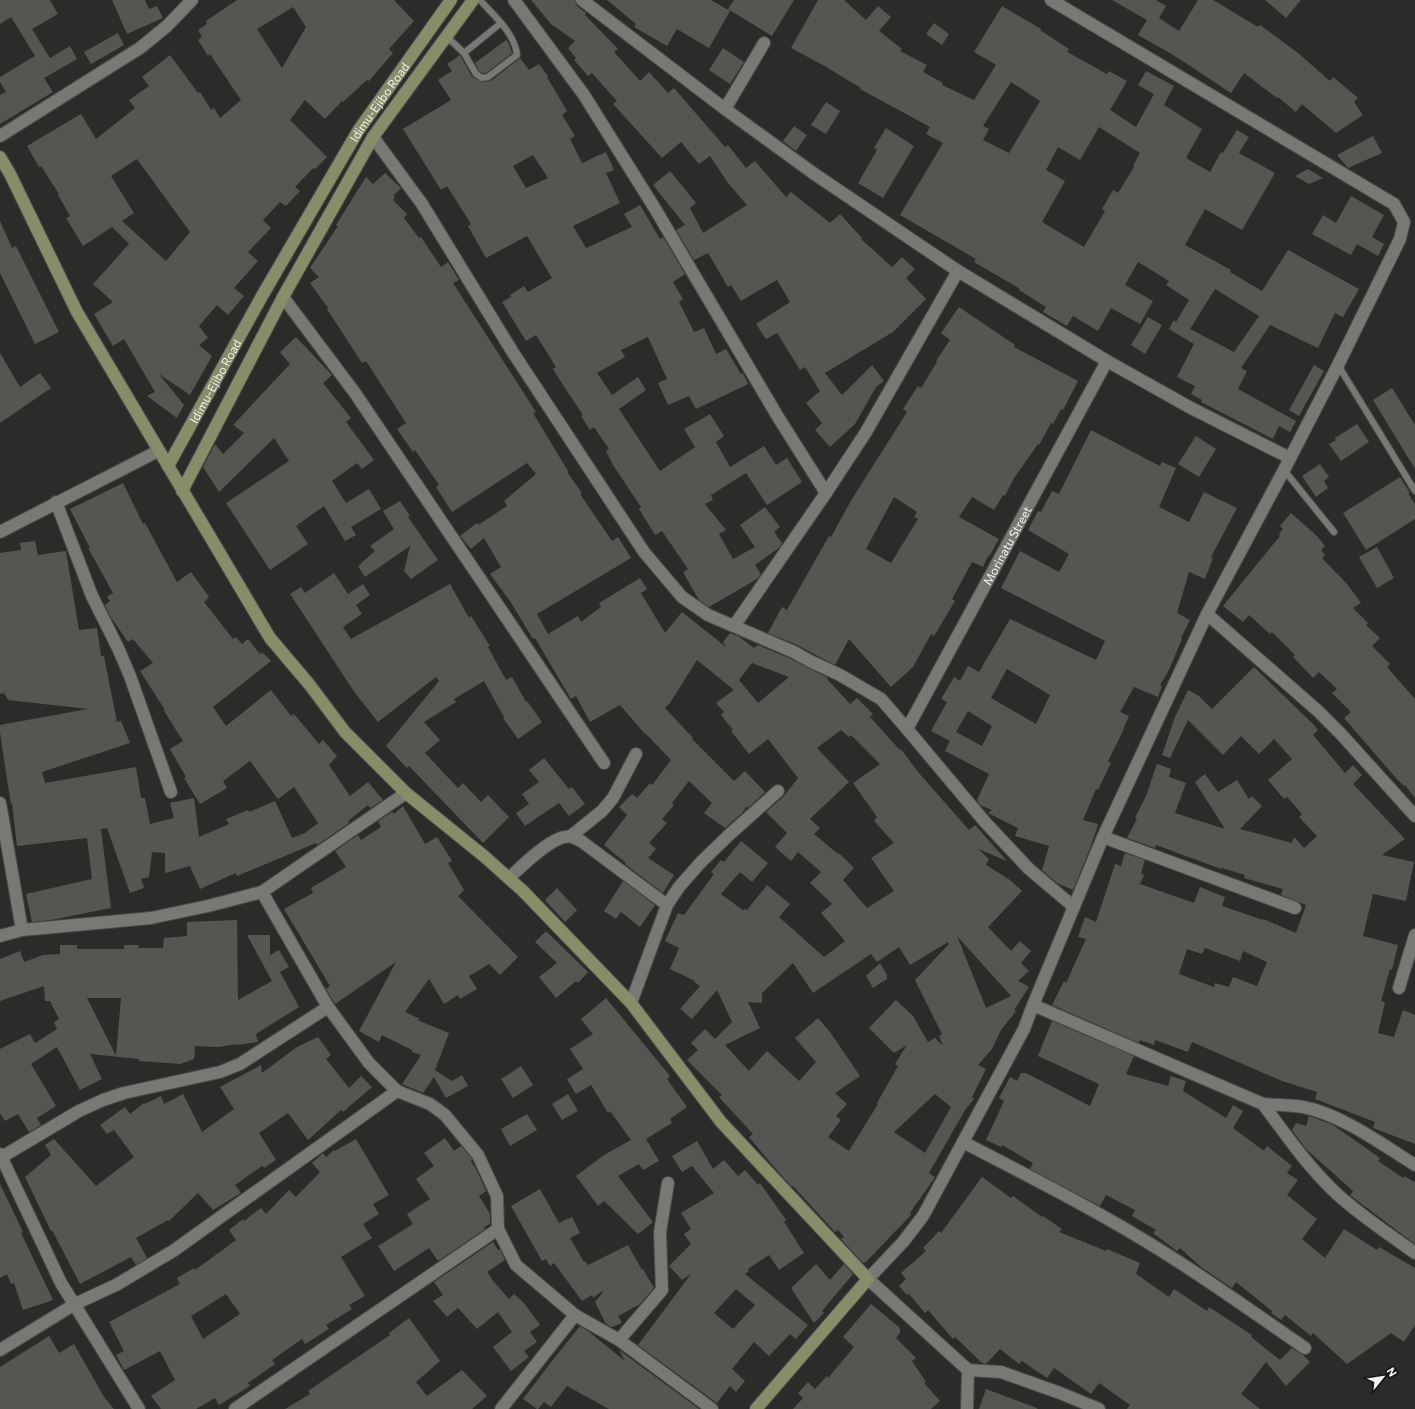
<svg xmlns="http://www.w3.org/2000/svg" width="1415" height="1409" viewBox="0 0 1415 1409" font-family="Commissioner,sans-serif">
	<rect width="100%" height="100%" fill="#2b2c29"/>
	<!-- building -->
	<path fill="#555652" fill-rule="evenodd" d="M0,0H50L58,14L32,29L50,58L70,46L77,59L44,78L53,92L0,124V95L6,92L0,82V77L35,56L11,17L0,24Z
		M112,0H145L149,9L157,6L163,18L127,34Z
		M237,0H394L414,21L389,49L393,53L369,81L367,80L343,102L342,101L325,119L305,100L290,120L327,157L315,169L313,168L295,187L300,191L286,206L280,202L263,220L271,228L248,252L258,261L234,288L244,296L228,315L217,305L199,326L208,338L199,345L212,356L190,395L159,374L184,405L177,418L147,396L155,392L124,339L113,346L94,314L113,302L93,284L129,244L112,227L83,246L66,218L70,216L58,195L59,194L41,166L39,167L27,146L81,114L96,139L135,108L129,100L149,86L142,77L170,55L198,93L200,92L211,110L214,108L220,118L241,100L210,54L208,56L198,40L202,37L198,30L207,24L206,21ZM293,7L306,27L282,68L257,29ZM137,159L190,232L166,261L122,221L134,213L111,176Z
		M531,0H575L577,6L586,13L585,15L618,49L614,52L640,81L649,72L668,93L674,88L725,147L728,145L746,168L755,161L786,197L791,192L830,223L840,214L862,238L861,239L892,267L902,257L915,269L906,278L926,299L893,332L825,373L842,395L872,365L884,381L876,387L855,424L830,447L815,430L822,423L806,403L820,391L805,367L800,370L777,333L766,339L756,324L790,302L777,280L741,301L731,285L728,287L708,253L694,260L676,230L685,225L653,185L670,171L696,203L690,208L703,233L747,205L728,183L710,156L699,164L681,142L662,158L613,104L617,101L592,73L588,76L574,60L576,58L568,48L575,41L551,24Z
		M607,0H711L730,11L709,48L677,29L667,46L634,27L636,24Z
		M734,0H794L772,36L728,9Z
		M818,0H844L866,20L878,6L891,17L879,31L902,49L900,51L927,65L923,72L943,83L942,85L974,100L996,65L974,52L1002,6L1041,29L1040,30L1069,49L1067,52L1107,74L1109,71L1127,81L1110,110L1136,127L1154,94L1138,85L1146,71L1174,86L1164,105L1202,129L1186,158L1210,172L1221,152L1223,153L1237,130L1249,137L1239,153L1275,173L1242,230L1205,209L1185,245L1231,270L1230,272L1262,291L1288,250L1359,289L1343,317L1335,313L1318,348L1270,325L1241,368L1247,371L1238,389L1296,421L1290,432L1279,426L1273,439L1201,402L1202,400L1191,394L1195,386L1177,377L1194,344L1169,329L1174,320L1176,322L1189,300L1166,285L1169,281L1138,262L1125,285L1153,301L1140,324L1111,308L1098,331L1073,316L1067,326L1043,312L1046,307L1019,290L1020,289L974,262L976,259L900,215L943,143L926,134L930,127L860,89L861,88L821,64L791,48ZM1011,82L1040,101L1009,153L983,140L989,129L983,126ZM1099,127L1140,153L1133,166L1134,167L1118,193L1113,190L1102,209L1105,211L1084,247L1042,222L1065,181L1046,170L1058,147L1080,160ZM1215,289L1259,316L1234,352L1190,329Z
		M1112,0H1156L1166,6L1159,18L1179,31L1198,0H1213L1258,27L1260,25L1298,53L1330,81L1333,77L1358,98L1354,102L1363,115L1336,133L1302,104L1296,112L1278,97L1277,98L1244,73L1231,93L1175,56L1138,35L1147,20Z
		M1265,0H1301L1286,18Z
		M934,23L949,34L942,45L926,34Z
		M118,33L124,45L91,64L84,52Z
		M506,40L509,44L512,53L486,73H483L479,71L475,63Z
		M723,48L744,62L730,84L709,70Z
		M460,55L472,77L482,82L491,81L520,58L529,70L539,64L548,76L547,77L567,111L562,115L575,136L570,139L582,163L606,152L614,170L606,173L620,203L573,226L586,248L632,227L624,214L640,205L660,239L663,237L685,274L673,282L683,299L679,302L694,332L704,328L716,354L726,349L741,374L743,373L748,384L696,409L689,396L668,405L658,383L667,379L648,337L621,350L625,357L597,373L612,395L638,377L646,390L619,409L660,471L695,447L684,429L710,414L724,436L716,442L730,467L764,446L776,465L787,458L802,482L767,505L746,473L711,495L713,500L705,504L726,530L719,534L733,559L755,547L740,525L765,507L780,527L774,532L782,543L780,547L755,565L761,574L757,579L709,607L699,600L683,572L688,569L662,531L655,535L639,509L641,507L613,465L606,451L609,449L594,427L590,430L581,416L583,415L563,385L553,369L556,367L536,335L526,341L502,302L511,297L510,295L524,286L528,292L552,278L527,236L486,258L468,226L471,224L447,186L441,190L403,129L451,100L438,80L452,71L447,64ZM533,155L548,178L526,188L513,166Z
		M826,102L840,111L826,134L811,125Z
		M794,126L807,135L796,151L783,141Z
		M886,128L914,146L883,198L858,183L877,150L874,148Z
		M1373,136L1382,153L1348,168L1337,155Z
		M1308,169L1323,178L1309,184L1295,176Z
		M385,173L401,188L393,196L395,197L393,200L407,214L404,218L419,238L421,237L441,267L448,262L459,280L453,283L536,412L533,413L568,471L567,472L582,493L580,494L612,541L618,537L631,558L537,614L548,634L578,616L581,622L601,607L599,603L640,578L647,589L641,593L665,633L682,612L726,647L723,642L730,633L738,636L754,648L758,645L791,659L828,678L827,679L850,704L857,698L873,714L870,717L900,750L901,749L918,772L969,830L975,825L1007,861L978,849L989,859L986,865L1010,880L1022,891L988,927L1011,951L1020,941L1031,951L1021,963L1029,971L1018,981L1029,987L1014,1010L1016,1011L1001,1030L992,1049L978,1065L986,1069L972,1097L974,1099L965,1110L929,1173L935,1177L910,1213L911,1215L865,1263L864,1262L863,1263L841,1239L844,1237L838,1230L835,1232L793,1186L792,1187L775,1168L749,1137L753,1134L719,1097L722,1095L687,1060L698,1050L691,1043L705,1029L715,1039L732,1022L717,990L692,1019L680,1009L700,986L694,982L695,981L670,969L679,948L665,941L678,913L684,915L714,874L711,872L721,860L724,862L741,841L768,863L752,882L740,872L721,894L744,911L745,908L747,910L767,885L790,904L779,917L824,957L845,941L821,913L832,904L810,883L821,872L798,852L791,861L775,847L787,833L766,812L783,797L798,778L768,739L749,754L731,731L733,730L721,715L724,712L716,703L734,690L697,660L670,703L665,708L693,738L692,739L734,781L745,771L765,792L748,808L747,806L742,813L725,828L704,813L712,803L689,781L672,803L674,805L662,819L667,823L649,843L656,849L648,858L674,875L663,893L625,864L626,863L604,845L627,815L619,807L632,794L637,798L650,783L652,785L671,760L645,733V734L620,705L590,722L576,696L571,699L535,638L533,639L510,601L490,574L501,567L484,538L471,549L460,536L477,523L478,525L507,506L504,501L536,474L527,463L452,512L436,487L439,485L415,450L413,452L397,429L406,423L366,361L362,363L327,309L328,308L310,283L319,277L310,268L338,226L336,225L366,177L373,184ZM752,663L789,677L758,703L739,680ZM841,730L849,737L851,735L880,764L853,783L877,817L874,821L894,843L871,858L894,891L867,908L843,880L854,868L839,853L838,854L814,834L820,828L810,819L849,782L817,748ZM957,936L1011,996L986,1008ZM948,942L949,944L915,980L942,1034L939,1036L943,1046L935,1038L928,1042L913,1016L896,1000L869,1028L894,1053L907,1045L895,1064L898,1066L877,1103L878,1104L849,1151L828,1137L841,1120L836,1116L847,1104L835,1093L860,1076L830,1032L818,1018L795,1038L816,1062L799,1081L767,1051L749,1071L725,1045L760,1028L748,1002L762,1003V993L793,963L813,993L871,954L877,962L899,947L910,965ZM935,1094L951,1107L925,1153L894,1132Z
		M1351,196L1384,215L1372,237L1384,244L1378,256L1357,244L1351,255L1312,234L1323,215L1336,223Z
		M0,221L12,248L16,246L59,332L35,344L0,273Z
		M959,307L1015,345L1014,347L1078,381L1063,410L1061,409L1053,424L1051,423L1039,445L1038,444L1014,478L1005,496L1003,495L994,510L972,497L959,517L999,539L989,557L988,556L983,567L972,562L952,599L955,601L934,636L931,634L913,667L891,687L849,639L835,665L797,645L768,633L782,607L787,610L829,536L831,537L852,499L907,412L903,409L918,386L921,388L937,362L936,361L950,340L941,333ZM894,497L917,512L914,517L918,519L891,563L866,549Z
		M1148,317L1162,325L1145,354L1131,345Z
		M296,337L332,375L323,383L351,418L346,422L374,460L362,469L357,463L332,481L346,503L369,489L381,509L351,527L356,535L345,541L324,506L296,526L308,544L270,570L226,503L289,461L274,438L219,492L203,467L215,444L223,454L244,433L233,425L290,364L280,352Z
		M0,353L20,387L40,373L51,388L0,423Z
		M1314,365L1324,371L1299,416L1289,410Z
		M1392,388L1415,425V469L1373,400Z
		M1357,424L1369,442L1341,461L1329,444L1336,440L1335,438Z
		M1091,430L1160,466L1162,462L1176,468L1159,507L1189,522L1204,492L1237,508L1211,557L1213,558L1205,579L1189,572L1177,613L1190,620L1181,638L1182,639L1169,670L1160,685L1162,686L1158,697L1134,687L1120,712L1129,716L1123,729H1124L1108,761L1111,763L1098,790L1096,789L1083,820L1098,824L1091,846L1073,890L1057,883L1042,870L1049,846L1015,836L1018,828L988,813L992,810L980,805L977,800L989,774L945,751L950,741L931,731L947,702L941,699L954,677L960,681L968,666L979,672L1010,619L1096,660L1105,641L1001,588L1020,551L1059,572L1069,554L1028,530L1038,511L1041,512L1052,491L1059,494ZM1007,669L1050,695L1036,724L991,698ZM968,711L992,726L982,746L956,732Z
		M1196,436L1216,449L1199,477L1178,464Z
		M1320,464L1329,477L1324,481L1328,488L1316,497L1302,476Z
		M1400,477L1410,493H1408L1415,504V519L1366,550L1343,513Z
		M123,483L143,524L145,523L177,582L191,572L209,597L204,602L233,639L236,637L242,644L248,639L260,654L262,652L271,661L213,707L226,726L271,690L291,716L294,714L319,744L323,740L337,756L329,765L350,796L368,782L383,800L370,808L368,805L348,821L349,823L317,845L316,843L237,876L236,873L200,889L190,866L165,873V853L152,852L149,877L141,879L144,888L130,893L107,828L101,829L111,908L51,920L32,922L26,894L92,879L87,838L17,846L12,803L11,804L7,780L0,732V725L88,709L8,700L4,693L0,694V553L21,550L20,543L35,541L38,555L66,551L79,630L97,628L101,656H104L117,722L121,721L130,743L42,772L45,783L136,767L141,798H145L150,824L174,818L170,803L194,798L199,837L229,824L226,819L248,810L249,812L275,801L292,838L305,833L318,823L294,787L278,799L250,761L223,781L227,788L200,804L184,778L186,777L170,749L183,741L164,711L165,710L140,671L153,663L133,639L128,642L110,616L105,605L110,601L107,597L113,593L88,548H90L70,509Z
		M400,501L410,516L408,517L438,560L411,579L404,571L410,546L365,577L358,566L375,551L370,546L394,529L383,511Z
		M1291,513L1317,536L1325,546L1321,550L1325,555L1322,558L1347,584L1361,603L1353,608L1368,623L1366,625L1380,638L1372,646L1390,664L1387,667L1415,699V798L1405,785L1404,786L1395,777L1344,718L1351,712L1332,693L1337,689L1319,672L1313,678L1293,657L1295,655L1272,632L1270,634L1249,615L1243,622L1223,606L1280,536L1279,534L1283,529L1280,526Z
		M1377,547L1394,578L1377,588L1359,557Z
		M334,573L348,594L363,584L370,595L356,605L362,614L343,627L351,639L450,584L469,618L471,616L490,646L488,647L506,680L512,677L526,702L527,701L542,722L518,739L503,718L504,717L484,681L454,699L456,702L424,722L440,740L425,753L458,788L463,783L481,802L488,795L509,817L483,843L409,766L407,768L386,746L439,681L436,677L378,722L355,693L290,594L301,587L305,593Z
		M1254,667L1312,723L1318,730L1313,735L1345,773L1353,765L1362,775L1353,784L1405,839L1382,855L1414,862L1406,901L1373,894L1363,936L1398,945L1392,970L1390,969L1381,1001L1385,1002L1378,1033L1394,1037L1403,1010L1415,1015V1144L1373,1128L1375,1122L1315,1099L1317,1092L1282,1081L1192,1042L1188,1052L1155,1040L1154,1045L1140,1040L1139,1043L1052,1005L1064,981L1066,983L1086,939L1078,937L1085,917L1096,922L1115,864L1121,866L1125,853L1145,860L1141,873L1144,875L1140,884L1194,903L1200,887L1225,897L1222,906L1263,920V919L1296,933L1306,905L1281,895L1283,889L1244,878L1245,875L1222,868L1221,869L1156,845L1155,848L1127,838L1137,819L1135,818L1146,796L1157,764L1171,769L1169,777L1186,783L1175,813L1225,829L1195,782L1205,774L1218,792L1237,780L1249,799L1252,796L1262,806L1240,829L1292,843L1294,837L1304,848L1317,836L1299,817L1302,814L1287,797L1284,799L1268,780L1292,759L1274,739L1259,754L1241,736L1223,755L1188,720L1170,758L1162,755L1175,717L1188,690L1199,696L1212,709ZM1205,948L1240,961L1243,951L1267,962L1257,986L1233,977L1229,987L1215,983L1214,987L1179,974L1187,949L1202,954Z
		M544,758L569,789L572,787L585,804L569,816L559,803L525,826L516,813L529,804L522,794L539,782L529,770Z
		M403,806L425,844L437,837L452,861L448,863L464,890L458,896L518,957L500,975L489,964L469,976L477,989L460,999L458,995L444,1004L429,979L405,1012L420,1019L417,1020L449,1033L435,1070L452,1081L462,1075L468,1086L446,1098L434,1077L423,1093L402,1084L421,1055L412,1052V1050L382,1035L379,1042L359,1031L396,962L335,1004L326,989L330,986L284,909L313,893L311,888L346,867L335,851L358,835L361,840L381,827L378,821L392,812L394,814Z
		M623,881L655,905L640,927L621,912L616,919L604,911Z
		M557,888L577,910L565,922L545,900Z
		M237,920L238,1000L272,981L247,935H270V955L279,950L289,967L280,972L299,1007L256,1034L258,1042L237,1045L236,1044L219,1047L195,1046L194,1059L180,1064L139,1061V1059L90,1054L102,1079L80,1090L57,1047L31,1064L56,1106L37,1118L41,1125L29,1132L18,1114L5,1121L0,1113V1049L30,1034L35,1043L57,1029L54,1022L59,1019L50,1001H45L44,986L0,1001V959L20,951L24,962L43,955L60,954V945H77V949H124V945H139L138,948H163L164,938L187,936V922ZM87,998H121L116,1056Z
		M546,931L588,972L578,983L576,981L556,998L539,977L557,963L535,942Z
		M880,963L887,975V979L873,988L866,976Z
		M606,998L670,1076L667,1079L687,1107L670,1119L672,1123L646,1139L659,1161L643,1170L639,1164L618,1176L653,1222L638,1234L604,1201L598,1206L576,1176L604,1155L631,1140L610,1111L608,1113L591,1085L576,1094L567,1079L583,1069L570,1049L593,1034L581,1019Z
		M1052,1021L1134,1056L1126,1074L1168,1086L1171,1076L1186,1081L1183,1091L1226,1118L1233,1105L1243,1111L1233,1128L1264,1151L1267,1146L1292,1166L1287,1173L1298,1180L1287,1195L1317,1219L1302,1239L1325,1258L1344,1229L1377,1250L1379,1247L1415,1268V1325L1404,1342L1391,1333L1347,1364L1313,1333L1311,1336L1285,1315L1281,1320L1271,1313L1272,1311L1236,1282L1232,1288L1201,1267L1180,1248L1177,1251L1153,1233L1156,1230L1132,1216L1135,1210L1106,1195L1100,1206L1030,1169L1033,1163L1002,1145L1001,1147L986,1140L1004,1101L999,1098L1010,1077L1017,1081L1021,1073H1026L1090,1106L1099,1084L1038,1056Z
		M318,1037L331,1055L326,1059L349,1088L361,1076L372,1087L343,1112L341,1110L308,1140L288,1113L259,1133L276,1160L264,1168L262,1166L235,1185L241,1193L213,1210L198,1193L169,1221L168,1220L136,1238L147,1258L136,1265L131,1257L80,1284L52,1230L51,1231L25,1177L51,1155L45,1145L54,1139L96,1186L134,1157L114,1130L107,1134L100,1125L125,1107L130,1114L144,1103L145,1104L161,1096L164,1104L183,1094L202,1132L234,1109L220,1087L261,1065L262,1073L297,1047Z
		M521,1066L533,1085L513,1098L501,1079Z
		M568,1094L578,1111L562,1120L552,1104Z
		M527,1114L537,1130L510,1146L501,1129Z
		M1309,1116L1333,1125L1380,1158L1378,1161L1403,1178L1404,1176L1415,1182V1244L1351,1196L1350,1195L1353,1191L1306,1149L1292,1130L1296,1123L1306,1126Z
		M445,1138L454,1151L461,1146L472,1159L471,1161L476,1169L486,1191L479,1196L490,1214V1224L484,1227L485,1229L438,1261L429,1248L394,1271L378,1246L413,1224L407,1214L430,1199L416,1179L434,1166L424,1153Z
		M356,1139L389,1195L373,1204L379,1214L363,1224L372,1238L341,1257L365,1296L349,1305L352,1309L326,1325L329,1329L305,1344L302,1339L272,1360L275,1364L248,1383L250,1386L219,1405L215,1398L196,1409H161L151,1396L175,1380L160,1351L124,1370L116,1355L124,1351L109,1322L180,1284L177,1278L194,1268L195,1270L236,1240L229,1230L243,1219L244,1221L261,1208L266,1214L289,1190L296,1197L320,1172L312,1163L323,1153L326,1157L334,1150L335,1151ZM226,1294L240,1314L203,1339L191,1316Z
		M697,1141L713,1169L724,1160L738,1176L745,1170L758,1185L760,1183L786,1220L784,1222L804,1253L779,1270L769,1255L748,1269L749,1271L745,1274L808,1325L796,1339L790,1334L769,1356L754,1342L732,1369L745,1381L736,1392L730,1386L717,1403L638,1345L691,1274L682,1280L669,1266L691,1244L684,1234L691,1229L681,1213L714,1193L692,1166L682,1172L672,1156ZM736,1289L755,1305L733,1329L714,1313Z
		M982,1177L1011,1198L1013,1196L1042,1217L1043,1216L1062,1229L1059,1232L1106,1251L1107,1249L1140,1263L1136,1274L1169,1297L1174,1289L1207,1311L1209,1307L1252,1335L1251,1337L1280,1360L1292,1348L1303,1355L1310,1362L1286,1386L1266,1362L1241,1394L1260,1409H1127L1130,1405L1099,1383L1091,1394L1054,1368L1047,1378L1022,1361L1019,1364L1000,1349L986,1364L982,1363L955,1337L953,1339L928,1310L925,1313L909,1294L907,1295L899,1286L906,1279L901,1273L926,1251L923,1248L939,1231L941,1233Z
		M0,1184L23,1232L21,1233L53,1300L23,1310L14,1283L11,1284L7,1274L0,1278Z
		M540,1189L559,1223L572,1217L580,1233L570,1238L584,1262L585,1261L588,1265L628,1245L642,1270L643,1269L654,1288L640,1304L618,1316L622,1323L612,1327L606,1324L595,1302L603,1292L602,1291L593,1298L592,1295L582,1301L554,1263L550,1266L546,1259L542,1261L511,1206Z
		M493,1242L498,1250L500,1249L505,1260L487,1272L494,1282L509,1299L514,1294L524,1303L540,1325L530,1332L537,1342L524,1351L529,1357L511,1371L493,1347L512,1332L498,1312L477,1329L458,1308L447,1317L433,1301L443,1295L434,1282Z
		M816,1264L830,1280L844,1264L853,1274L822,1311L824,1313L814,1323L791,1288Z
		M871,1304L900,1328V1333L896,1338L916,1358L912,1361L926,1382L924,1383L940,1401L931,1409H793L803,1398L798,1393L808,1382L815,1389L827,1376L828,1378L854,1347L843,1337Z
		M409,1318L440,1361L416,1382L427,1396L462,1370L487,1396L472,1409H285L310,1394L308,1391L390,1335L389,1333Z
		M580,1326L588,1331L625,1361L619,1350L699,1409H609L567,1386L551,1407L544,1402L538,1409H537L523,1399L552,1361Z
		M49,1336L59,1353L74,1344L104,1397L114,1409H0V1367Z
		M986,1389L1037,1408V1409H979Z"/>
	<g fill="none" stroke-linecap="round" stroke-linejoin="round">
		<!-- lane casing -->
		<g stroke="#494a48" stroke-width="8">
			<path id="lane" d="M446,36L464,53L476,74L482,78L488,77L517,55C515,33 493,15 480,0
				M464,53L501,23
				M1338,365L1415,491
				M1284,470L1334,532"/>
		</g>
		<!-- street casing -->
		<g stroke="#494a48" stroke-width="14">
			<g id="street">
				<path d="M514,0L584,95L654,207L778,417L826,493"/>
				<path d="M582,0L725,109L813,173L958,271L1107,361L1191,408L1290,458"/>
				<path d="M1051,0L1394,204L1404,222L1400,239L1338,365L1284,470L1207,614L1103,837L1033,1005L1024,1029L923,1216L903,1242L868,1279L968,1370L1001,1372L1060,1393L1099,1409"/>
				<path d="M725,109L764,43"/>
				<path d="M0,136L140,48L167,26L192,0"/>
				<path d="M373,137L422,204L512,351L644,552L682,597L708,615L794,652L810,661L840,675L881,699L907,729L985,822L1029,869L1074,907"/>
				<path d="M283,297L355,393L604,763"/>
				<path d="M56,502L92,596L118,648L130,676L171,792"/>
				<path d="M0,532L158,451"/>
				<path d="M1207,614L1318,711L1341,734L1415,816"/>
				<path d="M734,626L826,493L866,432L958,271"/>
				<path id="s1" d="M907,729L1107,361"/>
				<path d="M0,803L22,930"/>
				<path d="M571,836L602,811L613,798L636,754"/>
				<path d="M1103,837L1295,908"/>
				<path d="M509,878C521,867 555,832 572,837C575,838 578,840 581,841L667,905"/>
				<path d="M0,936L22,930L151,918L208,906L262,892L406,793"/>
				<path d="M1399,988L1415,935"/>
				<path d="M631,1003L667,905L679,887L701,862L730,834L778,791"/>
				<path d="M1033,1005L1263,1104C1276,1105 1290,1105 1303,1107C1341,1114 1383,1145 1415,1165"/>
				<path d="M328,1007L369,1063L397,1091L430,1104L445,1115L478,1155L497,1196L498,1229L516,1265L575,1315"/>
				<path d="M1263,1104C1286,1135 1308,1167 1337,1194C1361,1216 1389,1234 1415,1253"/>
				<path d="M963,1142C1032,1178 1102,1213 1168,1255C1214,1284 1260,1317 1305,1348"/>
				<path d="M0,1154L61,1283L139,1409"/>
				<path d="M0,1158L79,1111L103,1100L124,1093L220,1072L240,1064L328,1007L262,892"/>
				<path d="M619,1340L662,1290L660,1232L668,1183"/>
				<path d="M0,1350L75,1304L116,1285L173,1251L397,1091"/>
				<path d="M235,1409L498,1229"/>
				<path d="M501,1409L575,1315L619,1340L712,1409"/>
				<path d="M967,1409L968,1370"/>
			</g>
		</g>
		<!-- secondary casing -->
		<g stroke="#494a48" stroke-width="14">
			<g id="secondary">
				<path d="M0,157L10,174L77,312L270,638L309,684L345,732L406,793L485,857L523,891L631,1003L721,1122L868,1279L756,1409"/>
				<path id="s2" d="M168,466L262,296L358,131L451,0"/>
				<path d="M182,491L283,297L373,137L473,0"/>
			</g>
		</g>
		<!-- lane -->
		<use href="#lane" stroke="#787975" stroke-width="6"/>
		<!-- street -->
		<use href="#street" stroke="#787975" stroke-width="12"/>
		<!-- secondary -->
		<use href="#secondary" stroke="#878c69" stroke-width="12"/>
	</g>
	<g text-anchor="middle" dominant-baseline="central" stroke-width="4" stroke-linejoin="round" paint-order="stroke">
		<!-- street labels -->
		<g font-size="12" fill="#f2f3f1" stroke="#141413">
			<text stroke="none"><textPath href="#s2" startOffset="421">Idimu-Ejibo Road</textPath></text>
			<text stroke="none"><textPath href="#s2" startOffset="97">Idimu-Ejibo Road</textPath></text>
			<text stroke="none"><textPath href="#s1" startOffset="209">Morinatu Street</textPath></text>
		</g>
	</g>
	<!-- north arrow -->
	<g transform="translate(1383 1377) rotate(60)" stroke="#141413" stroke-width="3" paint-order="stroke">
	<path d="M0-3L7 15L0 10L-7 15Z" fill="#f2f3f1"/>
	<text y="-6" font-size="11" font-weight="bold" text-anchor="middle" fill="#f2f3f1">N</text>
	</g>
</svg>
